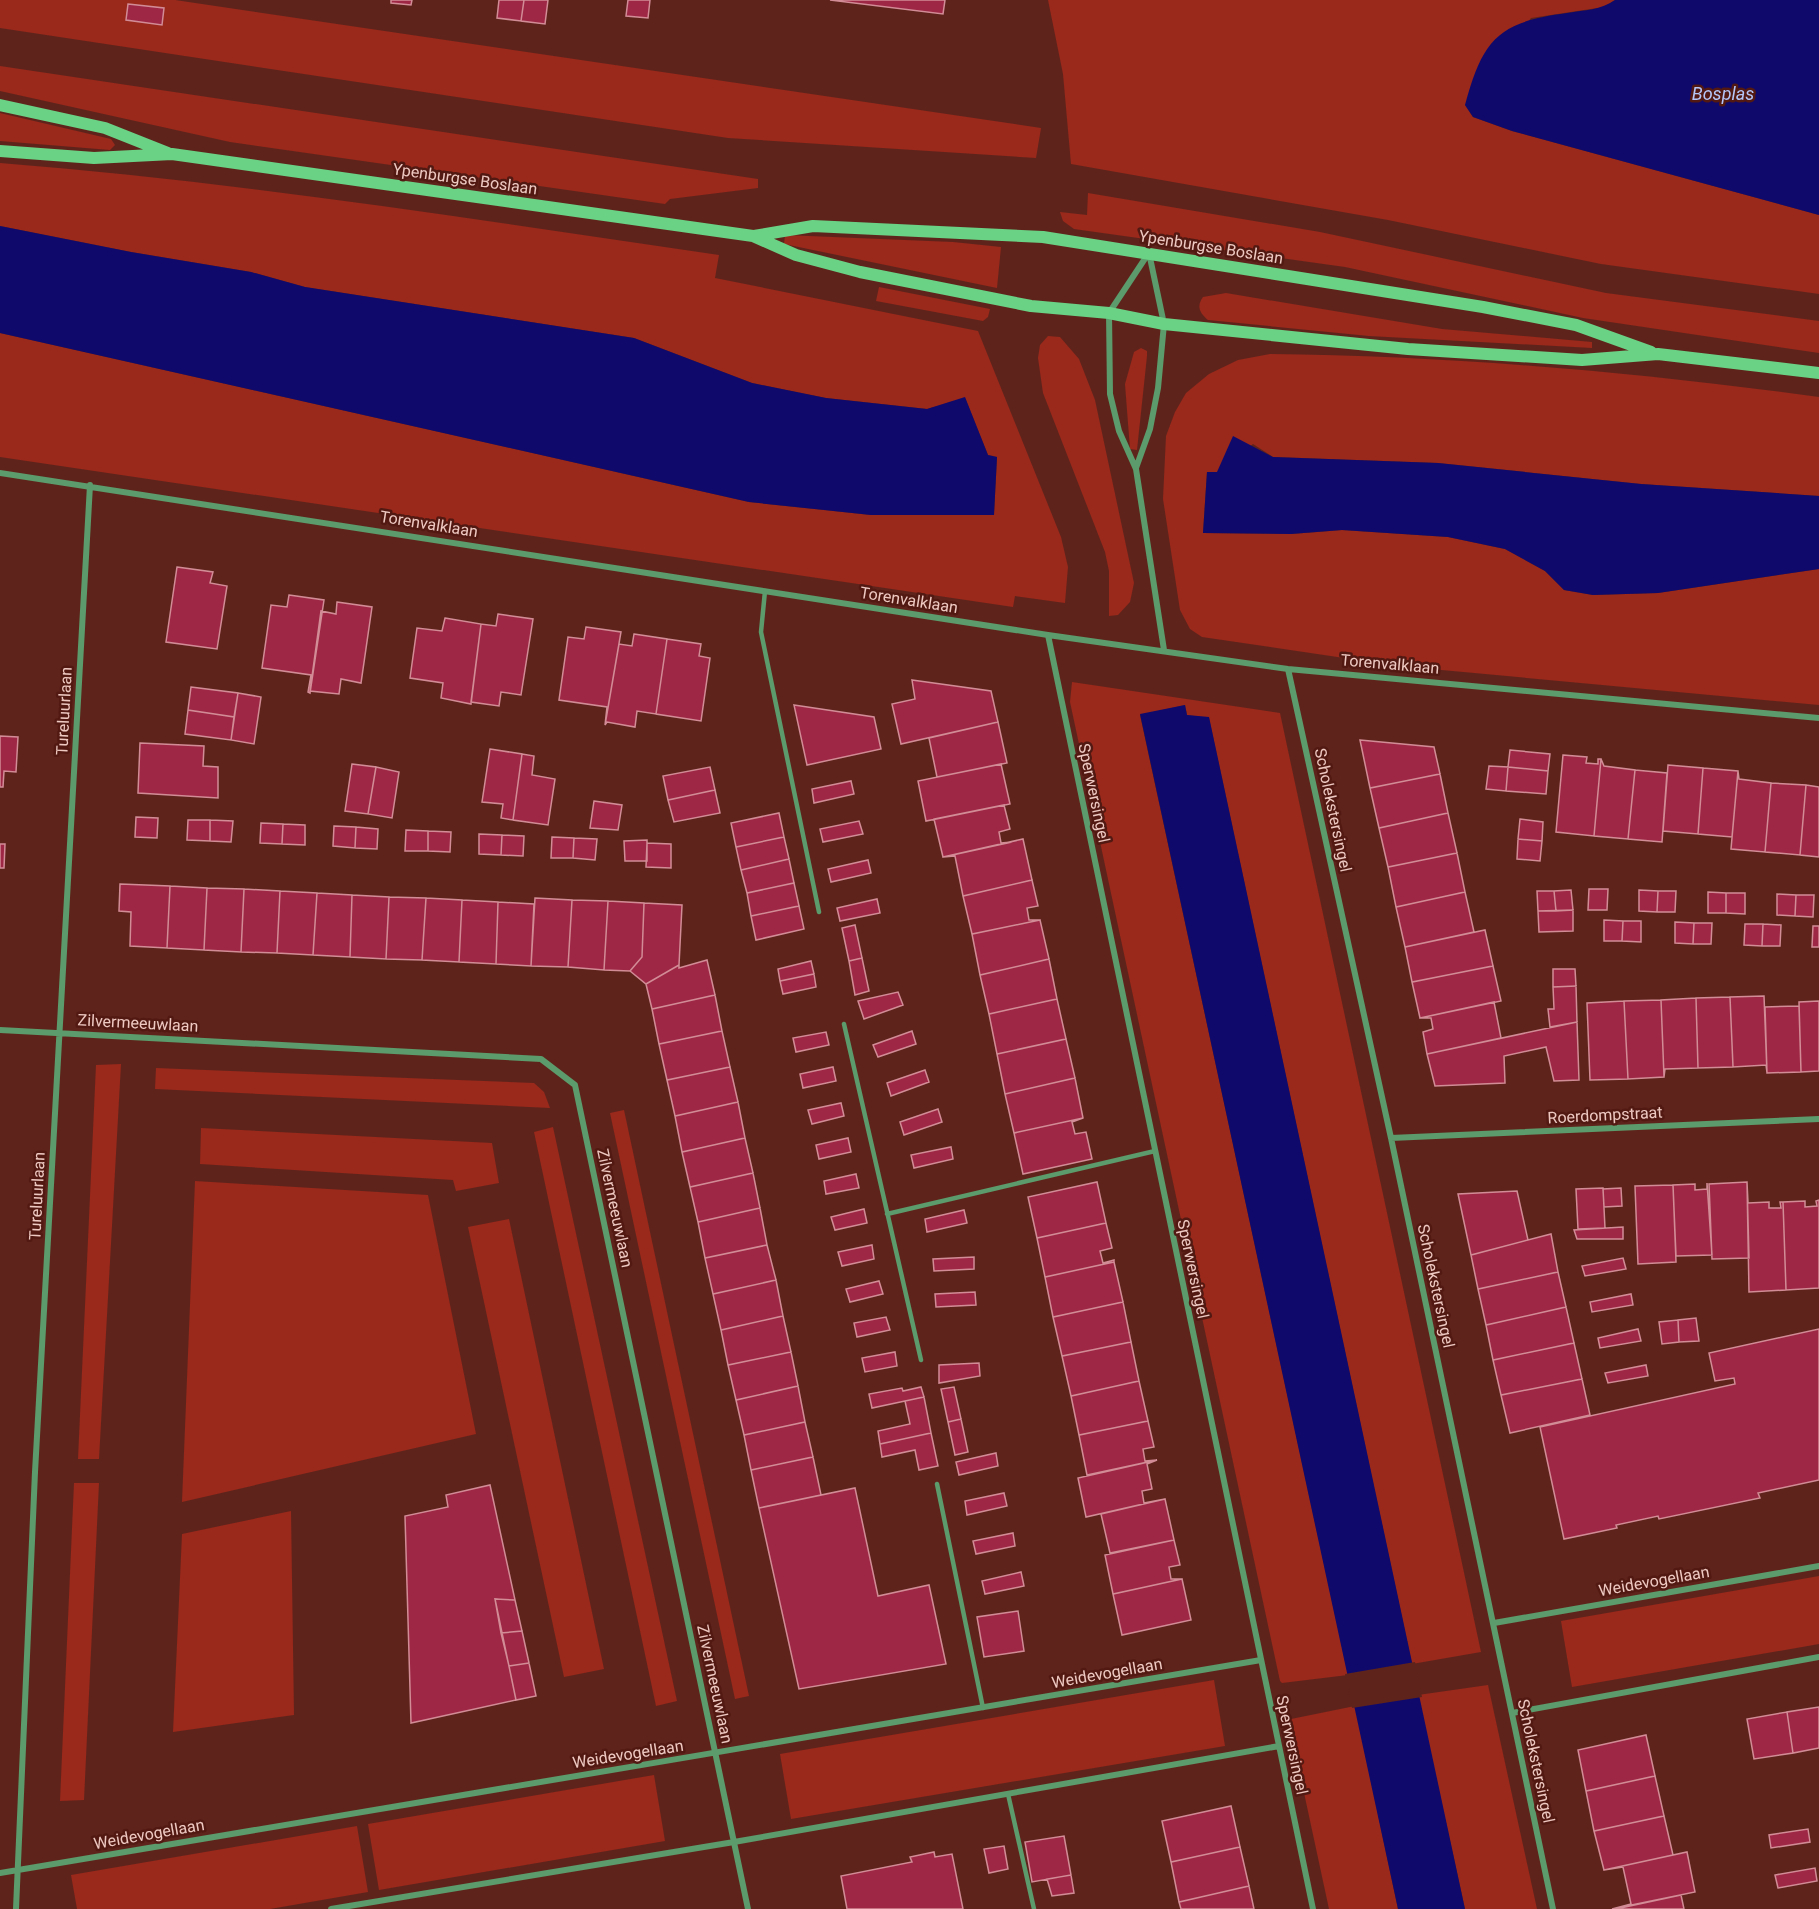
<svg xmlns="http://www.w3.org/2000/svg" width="1819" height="1909" viewBox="0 0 1819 1909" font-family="Roboto,sans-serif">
	<rect width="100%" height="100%" fill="#5e241c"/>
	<!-- green -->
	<path fill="#9a281b" d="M0,0H175L1041,128L1036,158L728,138L0,28Z
		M1048,0H1615L1604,7L1531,18L1465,105L1473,117L1512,131L1819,215V294L1601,264L1388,220L1071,164L1063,74Z
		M0,66L758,179V188L670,199L665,204L230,142L0,91Z
		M0,113L111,139L115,145L110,150L0,141Z
		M0,163C241,182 480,220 719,255L715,278L978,331L1061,537L1068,567L1065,603L1015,596L1013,607L0,457V333L749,502L871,515L994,514L997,457L988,455L965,398L927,409L826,398L752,383L634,338L305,287L251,272L131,252L0,226Z
		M1088,193L1320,232L1606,293L1819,321V353L1583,318L1345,267L1074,229L1063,221L1060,212L1087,215Z
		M785,235L953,242L1001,247L997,288L784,244Z
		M879,287L990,309L988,317L983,321L876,301Z
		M1226,293L1442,329L1592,342V348L1369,336L1208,320C1200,313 1196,307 1203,297Z
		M1048,336L1060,337L1079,359L1095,400L1134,583L1130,602L1118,615L1109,616V571L1105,552L1043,393L1038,358L1040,345Z
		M1141,348L1147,351V356L1137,450L1130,449L1125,384L1134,352Z
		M1270,354C1453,356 1637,372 1819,397V496L1641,484L1438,463L1273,457L1253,444L1217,472H1207L1203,533L1291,534L1342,530L1448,537L1505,549L1545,571L1564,590L1593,595L1658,593L1819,569V705L1398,666L1202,637L1190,629L1180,610L1163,499L1166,436L1175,412L1186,393L1209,374L1238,360Z
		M1072,682L1280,713L1481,1652L1412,1664L1209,718L1187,715L1185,705L1140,715L1348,1675L1282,1683L1280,1681L1070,702Z
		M121,1064L99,1459H78L96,1065Z
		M156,1068L534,1083L544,1092L550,1108L155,1089Z
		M624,1110L749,1696L735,1699L610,1113Z
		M553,1127L677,1701L656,1706L534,1132Z
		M201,1128L492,1143L499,1183L456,1191L453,1180L200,1164Z
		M195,1181L428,1195L476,1434L182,1502Z
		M509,1219L604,1669L564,1677L468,1227Z
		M74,1483H99L84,1800L60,1801Z
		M291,1511L294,1715L173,1732L182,1534Z
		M1819,1576V1644L1572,1687L1561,1621Z
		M1214,1680L1225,1746L791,1819L780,1754Z
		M1488,1685L1537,1909H1465L1418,1695Z
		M1355,1706L1398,1909H1329L1289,1723L1291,1719Z
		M654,1775L665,1841L379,1890L368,1824Z
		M357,1826L368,1892L270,1909H77L71,1875Z"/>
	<!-- water -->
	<path fill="#10096c" d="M1615,0H1819V215L1512,131L1473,117L1465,105C1483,38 1499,22 1567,13C1585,10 1601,10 1615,0Z
		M0,226L131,252L251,272L305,287L634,338L752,383L826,398L927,409L965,397L988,455L997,457L994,515H871L749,502L0,333Z
		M1233,436L1273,457L1438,463L1641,484L1819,496V569L1658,593L1593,595L1564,590L1545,571L1505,549L1448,537L1342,530L1291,534L1203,533L1207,472H1217Z
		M1185,705L1187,715L1209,717L1465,1909H1398L1140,714Z"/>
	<!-- pier -->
	<path fill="#5e241c" d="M1415,1662L1422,1697L1352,1708L1345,1674Z"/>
	<!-- building -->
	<path fill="#9e2746" stroke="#d28c96" stroke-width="1.5" d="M391,0H412L411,5L391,3Z
		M499,0H524L521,21L497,18Z
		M524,0H548L545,24L521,21Z
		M628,0H650L648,18L626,16Z
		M830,0H945L943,14Z
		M128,4L164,8L162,25L126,20Z
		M177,567L213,572L210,583L227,586L217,649L166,642Z
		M289,595L324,600L310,693L308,692L311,675L262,668L271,605L287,607Z
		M337,602L372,607L361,683L341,679L339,694L310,691L321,611L336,614Z
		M498,614L533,619L521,695L501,692L499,706L471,702L481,624L496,626Z
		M445,618L481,624L471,704L441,698L443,683L410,678L417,628L442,631Z
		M586,627L621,632L605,725L607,707L559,700L568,637L584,639Z
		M634,634L667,639L656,714L637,711L635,727L607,722L605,725L619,644L632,646Z
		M667,639L701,644L699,656L710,658L701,721L656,714Z
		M912,680L991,691L998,722L901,744L892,704L915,699Z
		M191,687L238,693L234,717L188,710Z
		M238,693L261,697L254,744L231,740Z
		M794,705L874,717L881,749L807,765Z
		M188,710L234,717L231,740L185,734Z
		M998,722L1007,763L937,777L929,738Z
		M0,736L18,737L16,772L4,771L3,787H0Z
		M1360,740L1434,747L1440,774L1370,788Z
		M140,743L204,746L203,766L218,767V798L138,793Z
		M490,749L522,754L513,820L501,818L503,804L482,802Z
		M1510,750L1550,754L1548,771L1508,767Z
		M522,754L534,756L532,775L555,779L548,825L513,820Z
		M1563,755L1587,757L1586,763L1598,764V759H1601L1594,836L1556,832Z
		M1601,759L1604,766L1635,770L1628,839L1594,836Z
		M352,764L376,767L368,814L345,811Z
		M1001,764L1010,804L926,821L918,781Z
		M1668,765L1703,768L1698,834L1663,831Z
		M1489,766L1508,767L1506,791L1486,789Z
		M376,767L399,772L392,818L368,814Z
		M710,767L715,790L668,800L663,776Z
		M1508,767L1548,771L1546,794L1506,791Z
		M1703,768L1738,771L1732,837L1698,834Z
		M1635,770L1667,773L1662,842L1628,839Z
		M1738,771L1739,779L1771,783L1765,852L1731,849Z
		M1440,774L1448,813L1379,828L1370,788Z
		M851,781L854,794L814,803L812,789Z
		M1771,783L1806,785L1800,855L1765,852Z
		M1806,785L1819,787V857L1800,855Z
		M715,790L720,813L674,822L668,800Z
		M594,801L622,805L618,830L590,828Z
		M1004,805L1010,829L999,832L1001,843L1012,842L943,857L934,819Z
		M779,813L784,837L736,847L731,823Z
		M1448,813L1457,853L1388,867L1379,828Z
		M136,817L158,818L157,838L135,837Z
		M1520,819L1543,822L1542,841L1518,839Z
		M188,820H210V841L187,840Z
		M210,820L233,821L231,842L210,841Z
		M859,821L863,834L823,842L820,829Z
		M261,823L283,824L282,844L260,843Z
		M283,824L305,825V845L282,844Z
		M334,826L356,827L355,848L333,846Z
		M356,827L378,829L377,849L355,848Z
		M406,830L428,831V851H405Z
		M428,831L451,832L450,852L428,851Z
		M479,834L502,835L501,855L479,854Z
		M502,835L524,836L523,856L501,855Z
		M552,837L574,838L573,858H551Z
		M784,837L789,859L741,870L736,847Z
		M574,838L597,839L595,860L573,858Z
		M1023,839L1032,880L963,896L955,856L943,857Z
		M1518,839L1542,841L1540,861L1517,859Z
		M647,840V861H625L624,841Z
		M647,843L671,844V868L646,867Z
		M0,844H5L4,868H0Z
		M1457,853L1465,892L1396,907L1388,867Z
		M789,859L794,883L747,893L741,870Z
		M868,860L871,873L831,882L828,869Z
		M1032,880L1038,906L1027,908L1029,920H1040L972,934L963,896Z
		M794,883L799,906L751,916L747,893Z
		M120,884L170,886L167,948L130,946L131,912L119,911Z
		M170,886L207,888L204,950L167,948Z
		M207,888L244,889L241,952L204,950Z
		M244,889L280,891L277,953L241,952Z
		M1589,889H1608L1607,910H1588Z
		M1571,890L1573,910L1556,911L1554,891Z
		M1639,890L1658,891L1657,912L1639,911Z
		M280,891L317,893L313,955L277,953Z
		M1537,891H1554L1556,911H1538Z
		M1658,891H1676L1675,912H1657Z
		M1465,892L1474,932L1405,947L1396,907Z
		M1708,892L1726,893V913H1708Z
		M317,893L352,895L350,957L313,955Z
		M1726,893H1745V914L1726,913Z
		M1777,894L1796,895L1795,916L1777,915Z
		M352,895L389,897L386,959L350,957Z
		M1796,895H1814L1813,917L1795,916Z
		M389,897L426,898L422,960L386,959Z
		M426,898L462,900L459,962L422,960Z
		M535,898L572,900L568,967L531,966Z
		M877,899L880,913L840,921L837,908Z
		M462,900L498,902L496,964L459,962Z
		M572,900L608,901L604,970L568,967Z
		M608,901L644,903L642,957L630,971L604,970Z
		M498,902L534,904L531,966L496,964Z
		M644,903L682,905L679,965L646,984L630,971L642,957Z
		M799,906L804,929L756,940L751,916Z
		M1573,910V931L1539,932L1538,911Z
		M1040,920L1049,959L980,975L972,934Z
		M1604,920L1623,921L1622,941H1604Z
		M1623,921H1641V942L1622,941Z
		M1675,922L1694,923L1693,944L1675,943Z
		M1694,923H1712L1711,944H1693Z
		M1745,924H1763L1762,946L1744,945Z
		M1763,924L1781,925L1780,946H1762Z
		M855,925L862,958L849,961L842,928Z
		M1813,926H1819V947H1812Z
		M1485,930L1493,966L1412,982L1405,947Z
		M862,958L869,991L855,995L849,961Z
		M1049,959L1057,999L989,1014L980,975Z
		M707,960L715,995L652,1009L646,984L679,965V968Z
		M811,961L814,974L780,981L778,969Z
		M1493,966L1501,1001L1420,1018L1412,982Z
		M1553,969H1575L1576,986L1553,987Z
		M814,974L816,987L783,994L780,981Z
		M1576,986L1577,1022L1550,1027L1548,1009H1554L1553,987Z
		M898,992L903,1005L864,1019L858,1001Z
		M715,995L722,1031L659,1044L652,1009Z
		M1764,996L1767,1073L1766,1065L1733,1067L1730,997Z
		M1730,997L1733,1067L1698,1068L1696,998Z
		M1696,998L1698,1068L1665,1069L1664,1077L1661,1000Z
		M1057,999L1066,1039L997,1054L989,1014Z
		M1661,1000L1664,1077L1628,1079L1624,1001Z
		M1624,1001L1628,1079L1590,1080L1587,1003Z
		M1819,1001V1071L1801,1072L1799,1002Z
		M1494,1002L1501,1038L1427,1054L1423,1032L1433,1029L1431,1018H1420Z
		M1799,1006L1801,1072L1767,1073L1765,1007Z
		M1577,1022L1579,1080L1554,1081L1546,1047L1504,1056L1505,1083L1435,1086L1427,1054Z
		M722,1031L730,1067L667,1080L659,1044Z
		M912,1031L916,1044L878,1057L873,1045Z
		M826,1032L829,1045L796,1052L793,1038Z
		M1066,1039L1075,1078L1005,1094L997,1054Z
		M730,1067L738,1102L675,1116L667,1080Z
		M833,1067L836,1081L803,1088L800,1074Z
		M925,1070L929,1082L891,1096L887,1083Z
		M1075,1078L1083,1118L1014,1133L1005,1094Z
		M738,1102L745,1138L682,1152L675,1116Z
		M841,1103L844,1116L812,1124L808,1110Z
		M938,1109L942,1122L904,1135L900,1122Z
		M1083,1118L1072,1122L1075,1134L1086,1132L1092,1159L1023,1174L1014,1133Z
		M745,1138L753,1173L690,1187L682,1152Z
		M848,1138L851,1152L819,1159L816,1145Z
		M951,1147L953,1159L914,1168L911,1155Z
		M753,1173L760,1208L698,1222L690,1187Z
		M856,1174L859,1188L826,1194L824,1181Z
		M1097,1182L1106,1223L1037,1238L1028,1197Z
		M1747,1182L1748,1203L1769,1202V1208H1781L1780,1202H1783L1786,1290L1749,1292Z
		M1747,1182L1749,1258L1712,1259L1709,1184Z
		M1707,1183L1712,1255L1676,1256L1673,1185L1695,1184V1190L1707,1189Z
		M1673,1185L1676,1262L1638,1264L1635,1186Z
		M1603,1188L1605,1228L1578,1229L1576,1189Z
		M1621,1188L1622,1206L1604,1207L1603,1189Z
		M1517,1191L1528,1240L1471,1255L1458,1194Z
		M1819,1200V1288L1786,1290L1783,1202L1805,1201V1207L1817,1206L1816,1201Z
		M760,1208L767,1245L705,1258L698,1222Z
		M864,1209L867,1223L835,1230L831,1217Z
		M964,1210L967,1223L927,1232L925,1219Z
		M1106,1223L1112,1248L1100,1251L1103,1263L1114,1260V1262L1045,1277L1037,1238Z
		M1623,1227V1239H1577L1574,1230Z
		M1551,1234L1558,1272L1478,1289L1471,1255Z
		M767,1245L776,1280L713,1294L705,1258Z
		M872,1245L874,1259L842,1266L838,1252Z
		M974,1257V1269L934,1271L933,1259Z
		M1623,1258L1626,1269L1585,1276L1582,1266Z
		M1114,1262L1123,1302L1053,1317L1045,1277Z
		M1558,1272L1566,1307L1486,1325L1478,1289Z
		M776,1280L783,1316L721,1330L713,1294Z
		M879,1281L883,1294L850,1302L846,1289Z
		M975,1292L976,1305L936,1307L935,1294Z
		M1631,1294L1633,1305L1592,1312L1590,1302Z
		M1123,1302L1131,1342L1062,1356L1053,1317Z
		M1566,1307L1574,1343L1493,1360L1486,1325Z
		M783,1316L791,1352L728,1365L721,1330Z
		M886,1317L890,1330L857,1337L854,1323Z
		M1696,1318L1699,1341L1679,1342L1678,1320Z
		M1678,1320L1679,1342L1662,1344L1659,1322Z
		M1638,1329L1641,1341L1600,1348L1598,1338Z
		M1819,1329V1480L1758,1493L1760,1498L1659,1519L1658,1516L1616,1525L1617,1528L1564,1539L1540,1427L1735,1384L1734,1378L1715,1381L1709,1353Z
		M1131,1342L1139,1381L1071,1396L1062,1356Z
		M1574,1343L1582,1379L1501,1395L1493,1360Z
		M791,1352L798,1386L736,1400L728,1365Z
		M895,1352L897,1366L865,1372L862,1358Z
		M979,1363L980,1376L939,1383V1365Z
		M1646,1365L1648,1376L1608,1383L1605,1373Z
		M1582,1379L1590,1415L1510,1433L1501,1395Z
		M1139,1381L1148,1421L1079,1435L1071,1396Z
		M798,1386L805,1422L744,1435L736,1400Z
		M921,1387L924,1397L872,1408L869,1394L902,1388L903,1391Z
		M954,1387L961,1419L948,1422L941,1389Z
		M924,1397L931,1433L880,1444L878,1431L910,1424L905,1401Z
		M961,1419L968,1452L955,1455L948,1422Z
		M1148,1421L1154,1447L1143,1449L1145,1461L1157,1460L1087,1475L1079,1435Z
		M805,1422L813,1457L751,1470L744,1435Z
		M931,1433L938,1466L919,1470L915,1450L882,1457L880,1444Z
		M996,1453L998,1466L959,1475L956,1462Z
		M813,1457L821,1495L759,1508L751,1470Z
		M1157,1460L1147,1464L1152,1489L1142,1491L1144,1503L1165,1499L1086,1517L1078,1478Z
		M490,1485L515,1600L495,1599L516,1700L411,1723L405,1516L448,1507L446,1495Z
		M855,1488L878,1596L929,1585L946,1664L799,1689L759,1508Z
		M1004,1493L1007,1506L967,1515L965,1501Z
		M1165,1499L1174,1540L1110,1553L1101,1514Z
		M1013,1533L1015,1546L976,1554L973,1541Z
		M1174,1540L1180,1565L1169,1567L1171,1579H1182L1113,1594L1105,1555Z
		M1021,1572L1024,1586L985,1594L982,1581Z
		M1182,1579L1191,1620L1122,1635L1113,1594Z
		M495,1599L515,1600L522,1631L501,1633Z
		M1018,1611L1024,1651L984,1657L977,1617Z
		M522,1631L529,1663L509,1666L501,1633Z
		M529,1663L536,1696L516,1700L509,1666Z
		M1819,1707V1748L1793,1753L1787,1712Z
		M1787,1712L1793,1753L1754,1759L1747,1719Z
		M1646,1735L1655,1776L1586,1791L1578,1750Z
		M1655,1776L1664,1816L1594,1831L1586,1791Z
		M1231,1806L1240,1847L1171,1862L1162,1821Z
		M1664,1816L1673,1855L1604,1870L1594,1831Z
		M1808,1829L1810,1842L1771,1848L1769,1835Z
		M1064,1836L1071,1875L1032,1882L1025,1842Z
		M1004,1846L1008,1869L989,1873L984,1849Z
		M1240,1847L1249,1886L1179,1902L1171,1862Z
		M934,1852L935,1857L952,1854L963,1909H847L841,1876L912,1862L910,1857Z
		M1687,1852L1695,1892L1612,1909L1631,1904L1623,1867L1604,1870Z
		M1815,1868L1817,1881L1778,1888L1775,1875Z
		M1071,1875L1074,1893L1052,1896L1047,1879Z
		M1249,1886L1254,1909H1181L1179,1902Z
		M1681,1895L1684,1909H1616Z"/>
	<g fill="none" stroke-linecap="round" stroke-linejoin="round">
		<!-- lane -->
		<path stroke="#5c9b6b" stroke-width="4.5" d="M765,591L761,632L819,912
			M844,1024L921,1360
			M887,1214L1155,1151
			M937,1484L983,1708
			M1008,1794L1034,1909"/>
		<!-- street -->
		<path stroke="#5c9b6b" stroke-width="6" d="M1148,254L1109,313L1110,394L1119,431L1136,469L1164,650
			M1136,468L1150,429L1158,388L1164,324L1149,253
			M0,473L1048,635L1288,669L1819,718
			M1048,635L1313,1909
			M1288,669L1391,1138L1553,1909
			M0,1030L541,1059L575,1085L748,1909
			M1391,1138L1819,1119
			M1494,1623L1819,1566
			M1512,1713L1819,1657
			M0,1873C420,1802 841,1732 1261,1660
			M16,1909L35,1472L90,485
			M331,1909L734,1842L1279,1746"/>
		<!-- secondary -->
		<path stroke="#6ad285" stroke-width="12" d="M0,105L105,128L168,153
			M0,151L94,158L172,154L753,236L796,255L860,272L1031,306L1109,313L1164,324L1408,349L1582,360L1658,354L1819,373
			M754,236L813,226L1043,237L1483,307L1576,325L1651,352"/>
	</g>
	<g text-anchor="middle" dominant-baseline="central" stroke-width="5" stroke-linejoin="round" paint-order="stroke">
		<!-- street labels -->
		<g font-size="16" fill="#eec9c2" stroke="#521912">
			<text transform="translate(465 179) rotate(8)">Ypenburgse Boslaan</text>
			<text transform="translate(1211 247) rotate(9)">Ypenburgse Boslaan</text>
			<text transform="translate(429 524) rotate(9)">Torenvalklaan</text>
			<text transform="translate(909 600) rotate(9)">Torenvalklaan</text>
			<text transform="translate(1390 664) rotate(5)">Torenvalklaan</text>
			<text transform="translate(64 711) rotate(-87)">Tureluurlaan</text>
			<text transform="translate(1094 793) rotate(78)">Sperwersingel</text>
			<text transform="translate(1333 810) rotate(78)">Scholekstersingel</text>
			<text transform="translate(138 1023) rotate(3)">Zilvermeeuwlaan</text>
			<text transform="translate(1605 1115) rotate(-3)">Roerdompstraat</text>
			<text transform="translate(37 1196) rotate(-87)">Tureluurlaan</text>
			<text transform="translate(615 1208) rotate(78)">Zilvermeeuwlaan</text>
			<text transform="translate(1193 1269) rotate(78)">Sperwersingel</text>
			<text transform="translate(1436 1286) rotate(78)">Scholekstersingel</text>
			<text transform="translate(1654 1581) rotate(-10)">Weidevogellaan</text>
			<text transform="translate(1107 1673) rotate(-10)">Weidevogellaan</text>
			<text transform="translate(715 1684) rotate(78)">Zilvermeeuwlaan</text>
			<text transform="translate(1292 1745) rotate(78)">Sperwersingel</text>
			<text transform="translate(628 1754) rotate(-9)">Weidevogellaan</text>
			<text transform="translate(1536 1761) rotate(78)">Scholekstersingel</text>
			<text transform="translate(149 1834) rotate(-10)">Weidevogellaan</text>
		</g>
		<!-- water labels -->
		<g font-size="18" font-style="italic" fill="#b5c6f8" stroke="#521912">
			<text x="1723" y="93">Bosplas</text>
		</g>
	</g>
</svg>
